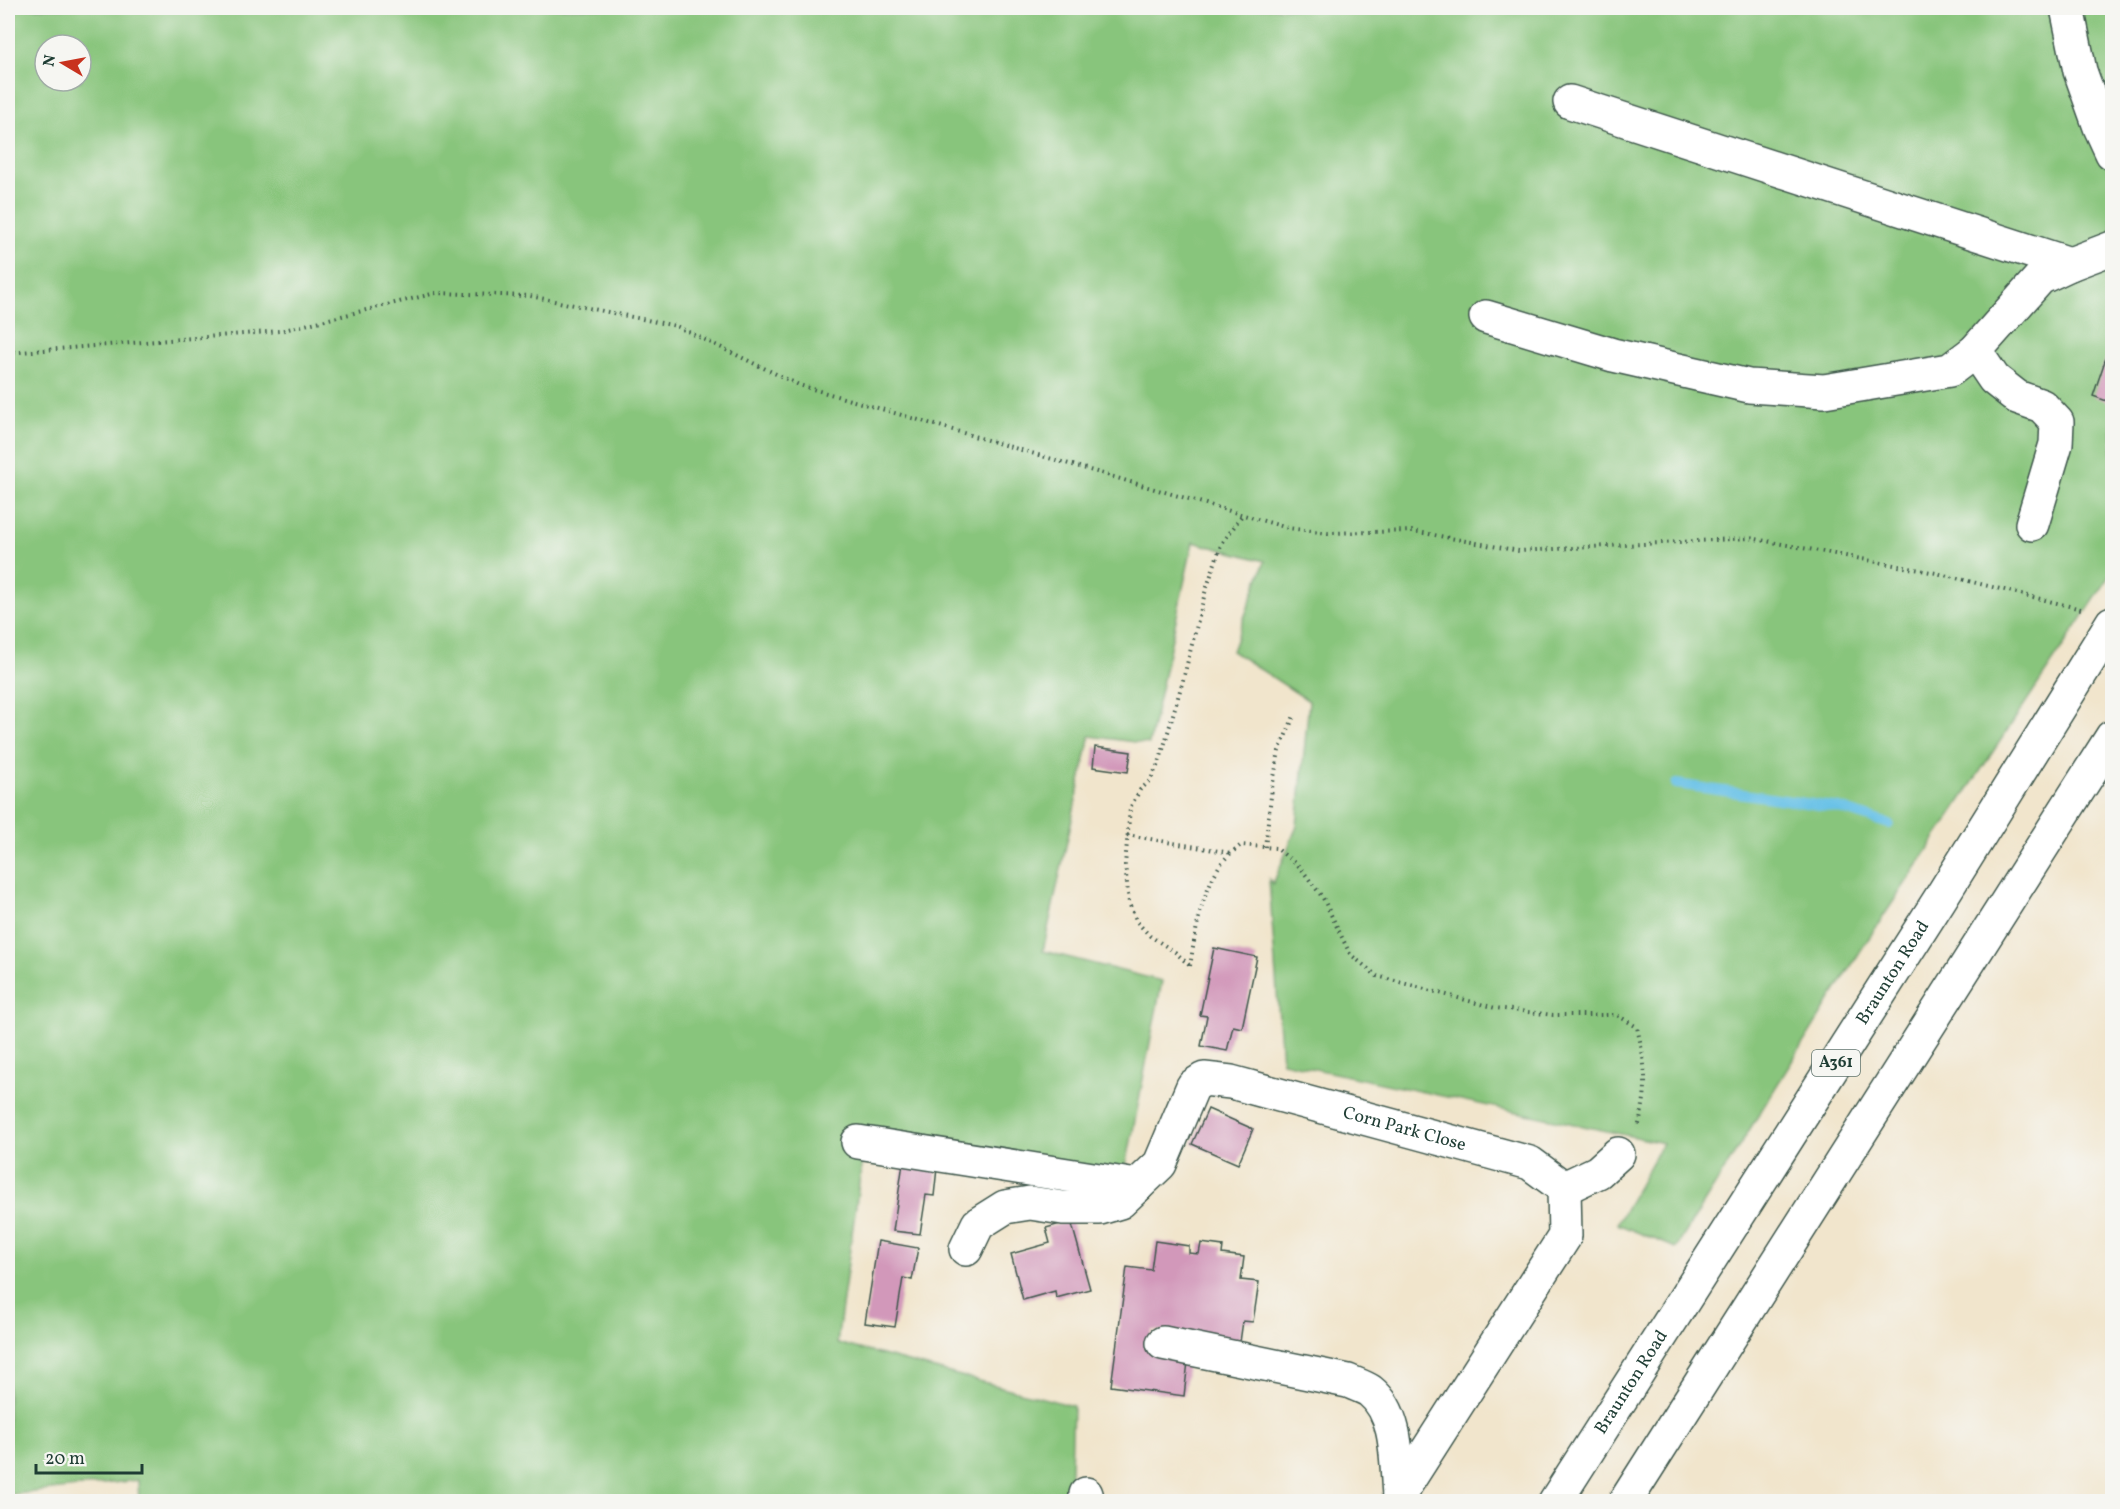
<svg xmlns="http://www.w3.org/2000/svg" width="2120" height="1509" viewBox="0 0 2120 1509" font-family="Vollkorn,serif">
	<rect width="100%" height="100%" fill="#f6f6f2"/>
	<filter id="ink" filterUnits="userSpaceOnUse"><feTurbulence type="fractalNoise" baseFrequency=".0167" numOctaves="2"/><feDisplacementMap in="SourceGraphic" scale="12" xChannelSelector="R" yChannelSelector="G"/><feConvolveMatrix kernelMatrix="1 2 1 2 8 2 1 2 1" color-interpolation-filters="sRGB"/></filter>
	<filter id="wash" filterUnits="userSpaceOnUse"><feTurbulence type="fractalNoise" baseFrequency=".008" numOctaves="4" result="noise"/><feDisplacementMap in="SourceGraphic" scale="24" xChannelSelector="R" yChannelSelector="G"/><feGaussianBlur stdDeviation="1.35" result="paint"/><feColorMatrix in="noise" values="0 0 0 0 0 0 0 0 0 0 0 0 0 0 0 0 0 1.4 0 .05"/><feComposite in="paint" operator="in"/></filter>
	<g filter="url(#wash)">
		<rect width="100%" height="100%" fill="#f1e5cc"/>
		<!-- green -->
		<path fill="#88c57b" stroke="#548158" stroke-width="1.5" fill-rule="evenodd" d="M8,8H2112V573L1861,950L1676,1248L1617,1224L1663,1143L1282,1062L1269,879L1273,884L1297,826L1309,701L1232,651L1265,561L1193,542L1149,744L1090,736L1043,951L1162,981L1125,1172L866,1132L837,1343L1073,1406L1070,1501L139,1502L138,1480L8,1495ZM45,45H81V81H45Z"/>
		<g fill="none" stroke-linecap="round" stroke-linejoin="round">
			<!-- stream -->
			<path stroke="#6ac2e7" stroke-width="10" d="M1676,784L1839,808L1889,824
				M2105,895L2112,898"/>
		</g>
		<g id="blocks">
			<!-- building -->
			<path fill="#d298ba" d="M2112,340V403L2093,396Z
				M1095,747L1131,752L1128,772L1093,767Z
				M1214,948L1257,957L1242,1028L1233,1026L1227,1051L1201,1046L1207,1016L1200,1015Z
				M1208,1109L1253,1129L1238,1164L1192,1144Z
				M903,1163L937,1168L934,1196L926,1195L920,1234L893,1231Z
				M1071,1221L1090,1289L1056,1298L1055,1291L1023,1300L1011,1254L1050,1243L1046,1228Z
				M878,1241L918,1248L912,1280L903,1278L895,1327L865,1323Z
				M1155,1241L1189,1246V1253L1199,1254L1201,1243L1223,1246L1222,1254L1244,1257L1241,1280L1259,1282L1253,1322L1243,1321L1240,1342L1152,1330L1149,1348L1189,1353L1184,1396L1111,1386L1127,1267L1151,1270Z"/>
		</g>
	</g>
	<g filter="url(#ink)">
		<use href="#blocks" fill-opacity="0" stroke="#3e564b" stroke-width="1.5"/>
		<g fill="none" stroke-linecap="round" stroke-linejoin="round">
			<!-- minor casing -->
			<g stroke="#3e564b" stroke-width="36">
				<g id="minor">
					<path d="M2067,8L2080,71L2100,127L2112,153"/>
					<path d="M1570,102L2070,264"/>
					<path d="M1486,317L1613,355L1749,386L1824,391L1950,370L1975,351L2040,278L2070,264L2112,248"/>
					<path d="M1975,351L1994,379L2017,397L2042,406L2057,422L2056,444L2032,524"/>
					<path d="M858,1142L1137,1186"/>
					<path d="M1564,1188L1598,1172L1618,1154"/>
					<path id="s1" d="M966,1249L978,1224L1005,1207L1030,1203L1063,1208H1100L1120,1202L1160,1164L1193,1086L1204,1079L1231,1082L1530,1163L1564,1188L1565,1236L1399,1495V1502"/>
					<path d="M1163,1343L1348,1381C1355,1384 1364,1387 1370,1391C1399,1414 1396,1462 1399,1495"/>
					<path d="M1086,1494L1088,1502"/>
				</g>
			</g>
			<!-- major casing -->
			<g stroke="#3e564b" stroke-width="36">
				<g id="major">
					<path id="s2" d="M1555,1502L1940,899L2112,623"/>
					<path d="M1625,1502L2112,737"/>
				</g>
			</g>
			<!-- path -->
			<path stroke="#3e564b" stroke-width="4" stroke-dasharray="1.5 4.5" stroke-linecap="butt" d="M8,353L280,331L436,293L530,296L676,326L799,385L1288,528L1328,533L1413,531L1519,551L1750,538L1936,573L2081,609
				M1127,835L1231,853
				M1265,847L1272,788L1279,751L1294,716
				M1189,965L1175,952L1150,936L1137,922L1129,903L1125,865L1130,808L1140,790L1150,781L1160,760L1183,680L1205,593L1221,545L1243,514
				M1190,966C1195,935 1200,900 1216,872C1221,861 1232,852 1241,845L1276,848L1300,867L1323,898L1350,954L1377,976L1495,1008L1553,1015H1617L1637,1027C1646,1068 1649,1086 1638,1128"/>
			<!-- minor -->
			<use href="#minor" stroke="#fff" stroke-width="33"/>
			<!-- major -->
			<use href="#major" stroke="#fff" stroke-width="33"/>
		</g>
	</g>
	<g text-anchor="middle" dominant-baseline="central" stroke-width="6" stroke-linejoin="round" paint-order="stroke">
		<!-- shield labels -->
		<rect fill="#f6f6f2" stroke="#60746d" stroke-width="1.5" x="1812" y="1050" width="48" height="26" rx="4.5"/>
		<g font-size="16" font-weight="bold" fill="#1f3d34">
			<text x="1836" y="1063">A361</text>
		</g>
		<!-- street labels -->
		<g font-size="18" fill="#1f3d34" stroke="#f6f6f2">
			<text stroke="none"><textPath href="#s2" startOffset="628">Braunton Road</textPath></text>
			<text stroke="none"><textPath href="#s1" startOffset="536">Corn Park Close</textPath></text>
			<text stroke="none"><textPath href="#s2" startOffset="142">Braunton Road</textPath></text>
		</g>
	</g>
	<!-- margin -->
	<rect width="2120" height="1509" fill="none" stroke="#f6f6f2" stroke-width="30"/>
	<!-- north arrow -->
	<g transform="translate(63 63) rotate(280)"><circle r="28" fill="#f6f6f2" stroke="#a0aca6" stroke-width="1.5"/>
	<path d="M0-4.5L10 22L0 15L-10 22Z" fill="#c8321e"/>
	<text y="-9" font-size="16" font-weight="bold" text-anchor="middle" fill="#1f3d34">N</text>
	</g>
	<!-- scale -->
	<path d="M36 1464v9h106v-9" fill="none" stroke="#1f3d34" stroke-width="3"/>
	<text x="45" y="1464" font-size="18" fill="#1f3d34" stroke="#f6f6f2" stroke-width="4.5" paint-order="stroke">20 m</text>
</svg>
